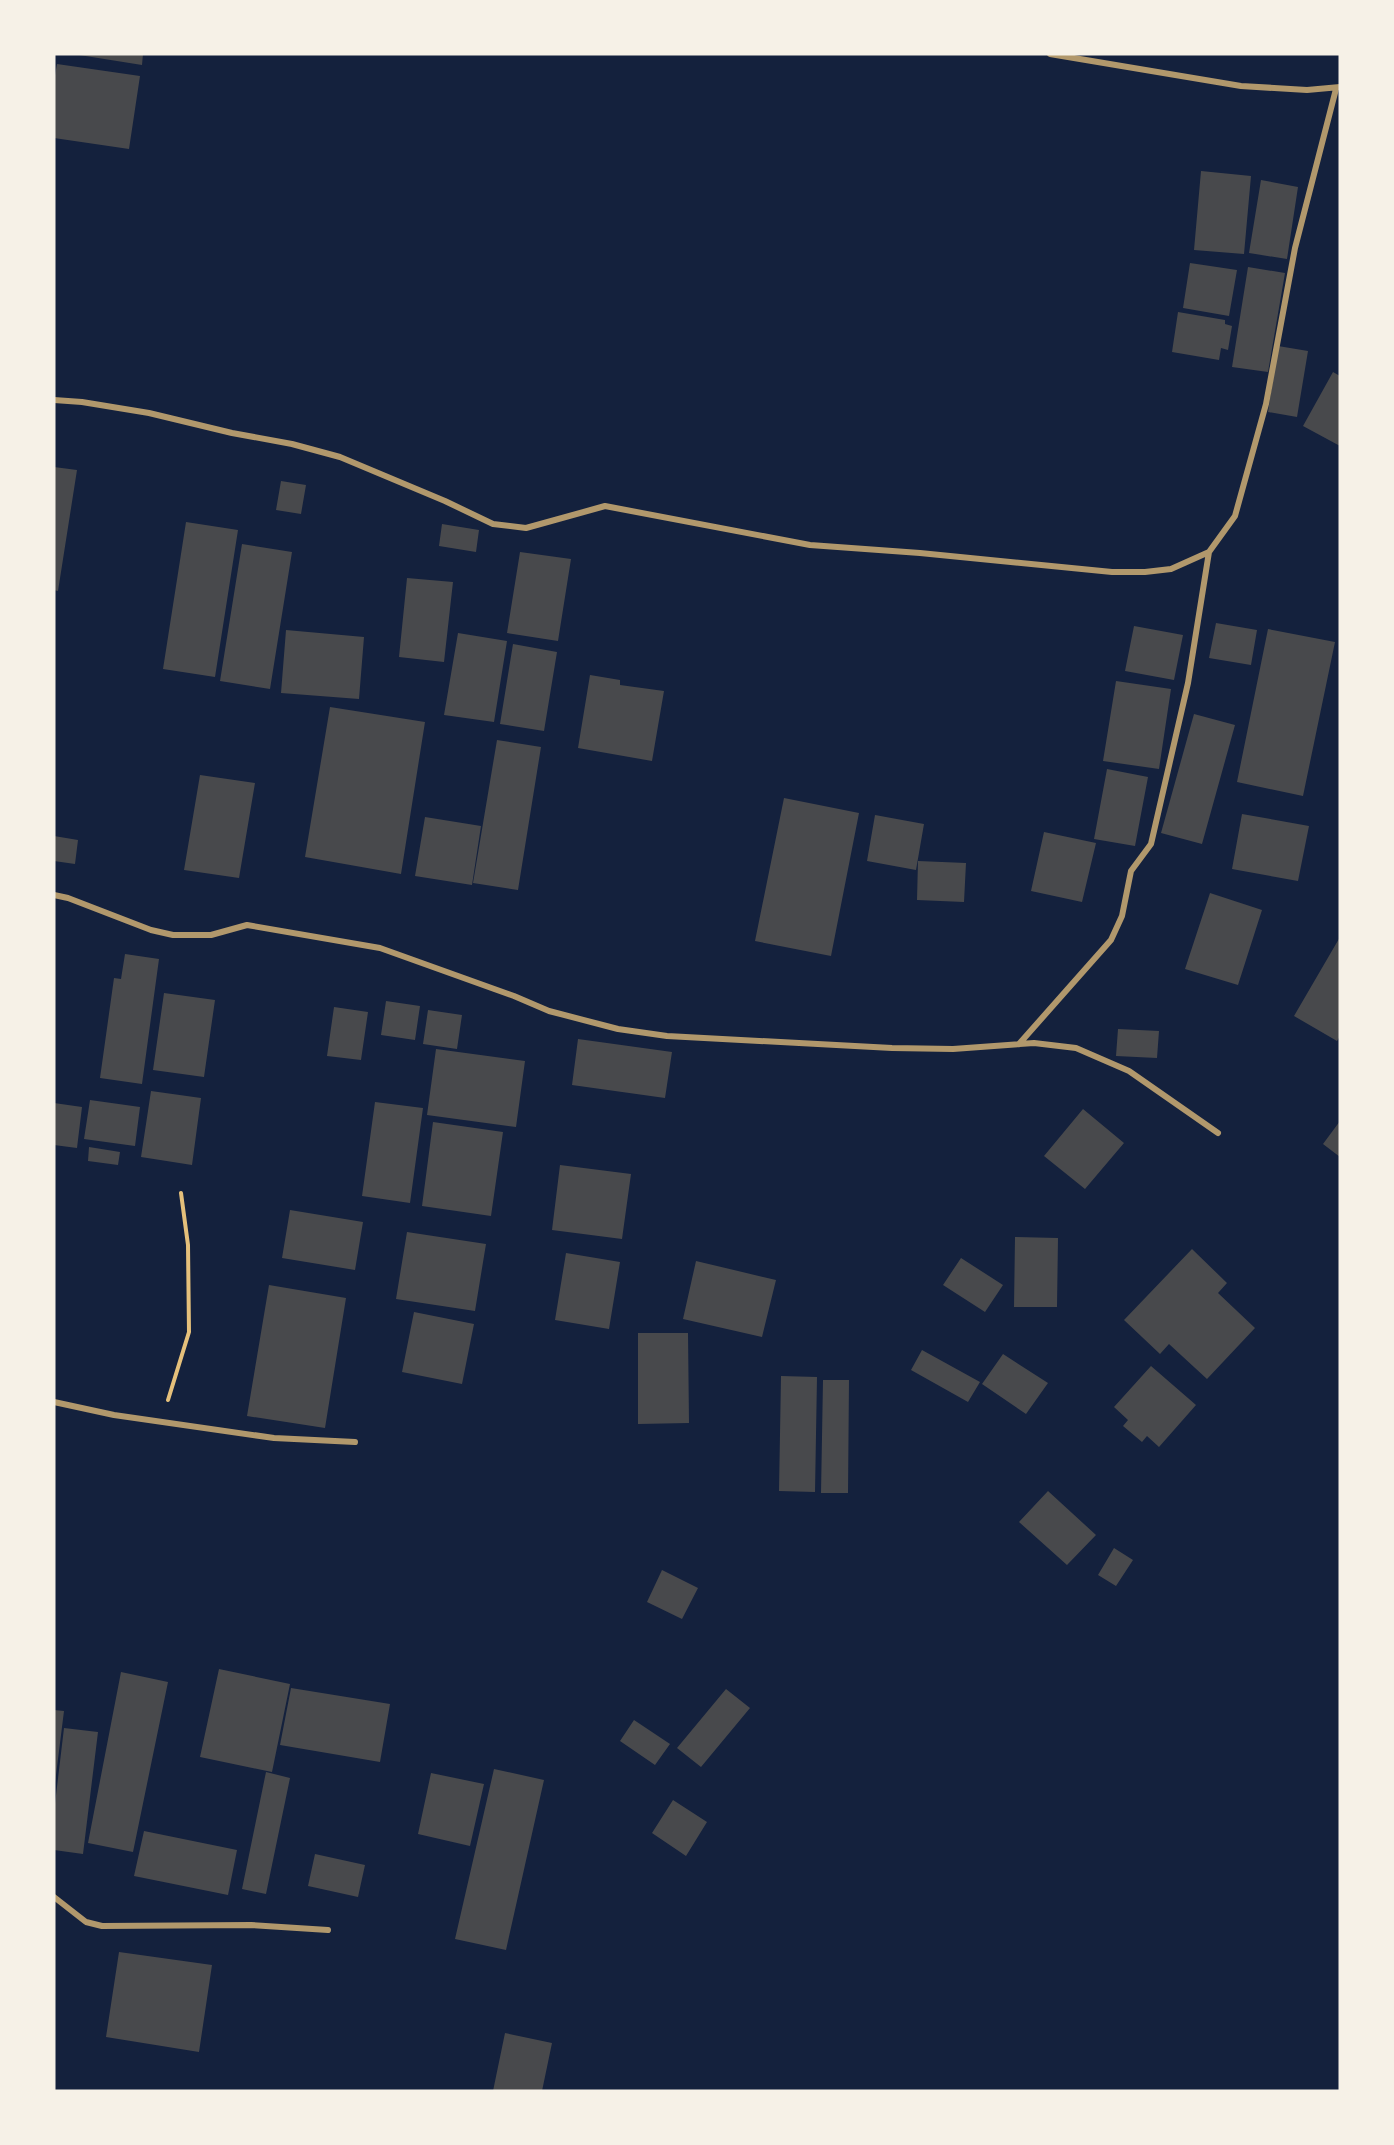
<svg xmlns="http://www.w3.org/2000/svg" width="1394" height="2145" viewBox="0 0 1394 2145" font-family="Poppins,sans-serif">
	<rect width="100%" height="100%" fill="#14213d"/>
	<!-- building -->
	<path fill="#48494c" d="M73,54H143L142,65Z
		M57,64L140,76L129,149L54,138V81Z
		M1201,171L1251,176L1244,254L1194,250Z
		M1261,180L1298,187L1287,259L1249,253Z
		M1190,263L1237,270L1229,316L1183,308Z
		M1248,267L1285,273L1268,372L1232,367Z
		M1178,312L1225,320V324L1232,326L1228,350L1221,348L1219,360L1172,352Z
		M1278,346L1308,351L1297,417L1268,412Z
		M1333,372L1340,376V446L1303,426Z
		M54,467L77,470L58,591L54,590Z
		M281,481L306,485L301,514L276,510Z
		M186,522L238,530L215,677L163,669Z
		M442,524L479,530L476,552L439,546Z
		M242,544L292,552L270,689L220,681Z
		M520,552L571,559L558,641L507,633Z
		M407,578L453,582L444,662L399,657Z
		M1216,623L1257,630L1251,665L1209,658Z
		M1134,626L1183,635L1174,680L1125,671Z
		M1268,629L1335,642L1303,796L1237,782Z
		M286,630L364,637L359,699L281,693Z
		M458,633L507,641L494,722L444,715Z
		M513,644L557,652L544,731L500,724Z
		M590,675L620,680V685L664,691L652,761L578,748Z
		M1116,681L1171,689L1159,769L1103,761Z
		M330,707L425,722L401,874L305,857Z
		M1194,714L1235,725L1202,844L1161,833Z
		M497,740L541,747L518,890L473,883Z
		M1107,769L1148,777L1135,846L1094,839Z
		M200,775L255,783L239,878L184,870Z
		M784,798L859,813L831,956L755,941Z
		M1242,814L1309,826L1298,881L1232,869Z
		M875,815L924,824L916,870L867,861Z
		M425,817L481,826L472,885L415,876Z
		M1044,832L1096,843L1082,902L1031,891Z
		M54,836L78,840L75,864L54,861Z
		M918,861L966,863L964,902L917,900Z
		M1210,893L1262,910L1238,985L1185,969Z
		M1340,937V1036L1337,1041L1294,1016Z
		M125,954L159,959L142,1084L100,1078L114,978L121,979Z
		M164,993L215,1000L204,1077L153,1070Z
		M386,1001L420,1006L415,1040L381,1035Z
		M334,1007L368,1012L361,1060L327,1056Z
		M428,1010L462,1015L457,1049L423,1044Z
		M1118,1029L1159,1031L1157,1058L1116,1056Z
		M578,1039L672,1052L665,1098L572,1085Z
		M436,1049L525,1061L516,1127L427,1115Z
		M151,1091L201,1098L192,1165L141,1157Z
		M90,1100L140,1107L135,1146L84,1139Z
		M375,1102L423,1108L410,1203L362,1196Z
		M54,1103L82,1107L77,1148L54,1145Z
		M1083,1109L1124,1143L1085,1189L1044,1156Z
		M1340,1121V1157L1323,1144Z
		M433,1122L503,1132L491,1216L422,1206Z
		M89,1147L120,1152L118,1165L88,1161Z
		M560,1165L631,1174L622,1239L552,1230Z
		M290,1210L363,1222L355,1270L282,1258Z
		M407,1232L486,1244L475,1311L396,1299Z
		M1015,1237L1058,1238L1057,1307H1014Z
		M1192,1249L1227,1283L1218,1293L1255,1328L1207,1379L1169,1344L1160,1354L1124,1320Z
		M566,1253L620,1262L609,1329L555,1320Z
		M961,1258L1003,1285L985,1312L943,1285Z
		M696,1261L776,1280L762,1337L683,1319Z
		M269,1285L346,1298L325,1428L247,1416Z
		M414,1312L474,1324L462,1384L402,1372Z
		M638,1333H688L689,1423L638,1424Z
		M922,1350L980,1382L968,1402L911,1370Z
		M1003,1354L1048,1383L1026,1414L982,1384Z
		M1151,1366L1196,1405L1159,1447L1147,1436L1142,1442L1123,1426L1128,1420L1114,1407Z
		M781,1376L817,1377L815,1492L779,1491Z
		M823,1380H849L848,1493H821Z
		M1048,1491L1096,1535L1067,1565L1019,1522Z
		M1114,1548L1133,1560L1116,1586L1098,1575Z
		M662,1570L698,1588L682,1619L647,1602Z
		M219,1669L290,1684L272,1772L200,1757Z
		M121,1672L168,1682L133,1852L88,1843Z
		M291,1688L390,1704L380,1762L280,1745Z
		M726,1689L750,1708L701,1767L677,1748Z
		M54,1710L64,1711L55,1783H54Z
		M634,1720L670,1744L655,1765L620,1741Z
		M64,1728L98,1732L83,1854L54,1850V1812Z
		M494,1769L544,1780L506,1950L455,1939Z
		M266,1772L290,1778L266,1894L242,1889Z
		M431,1773L484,1784L470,1846L418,1834Z
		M673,1800L707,1822L686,1856L652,1833Z
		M144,1831L237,1850L228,1895L134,1876Z
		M315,1854L365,1865L358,1897L308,1886Z
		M119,1952L212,1965L199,2052L106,2037Z
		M505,2033L552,2043L542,2091H493Z"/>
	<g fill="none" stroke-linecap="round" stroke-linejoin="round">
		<!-- path -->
		<path stroke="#e5c07b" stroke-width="4" d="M168,1400L189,1332L188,1245L181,1193"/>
		<!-- minor -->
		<path stroke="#b1986c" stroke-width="6" d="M1050,54L1241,86L1307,90L1340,87
			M54,400L82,402L149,413L232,433L292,444L340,457L445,501L493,524L526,528L605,506L810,545L920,553L1112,572H1145L1171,569L1209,552L1235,516L1266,404L1295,248L1336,89
			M54,895L68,898L151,930L173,935H211L247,925L380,948L514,996L549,1011L618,1029L667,1036L892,1048L953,1049L1034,1043L1076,1048L1129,1071L1218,1133
			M1019,1044L1111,940L1122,916L1131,871L1151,844L1188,683L1209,552
			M54,1402L114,1415L274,1438L355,1442
			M54,1897L86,1922L102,1926L251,1925L328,1930"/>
	</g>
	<!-- border -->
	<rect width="1394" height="2145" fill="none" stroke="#f6f1e7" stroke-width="111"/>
</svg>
